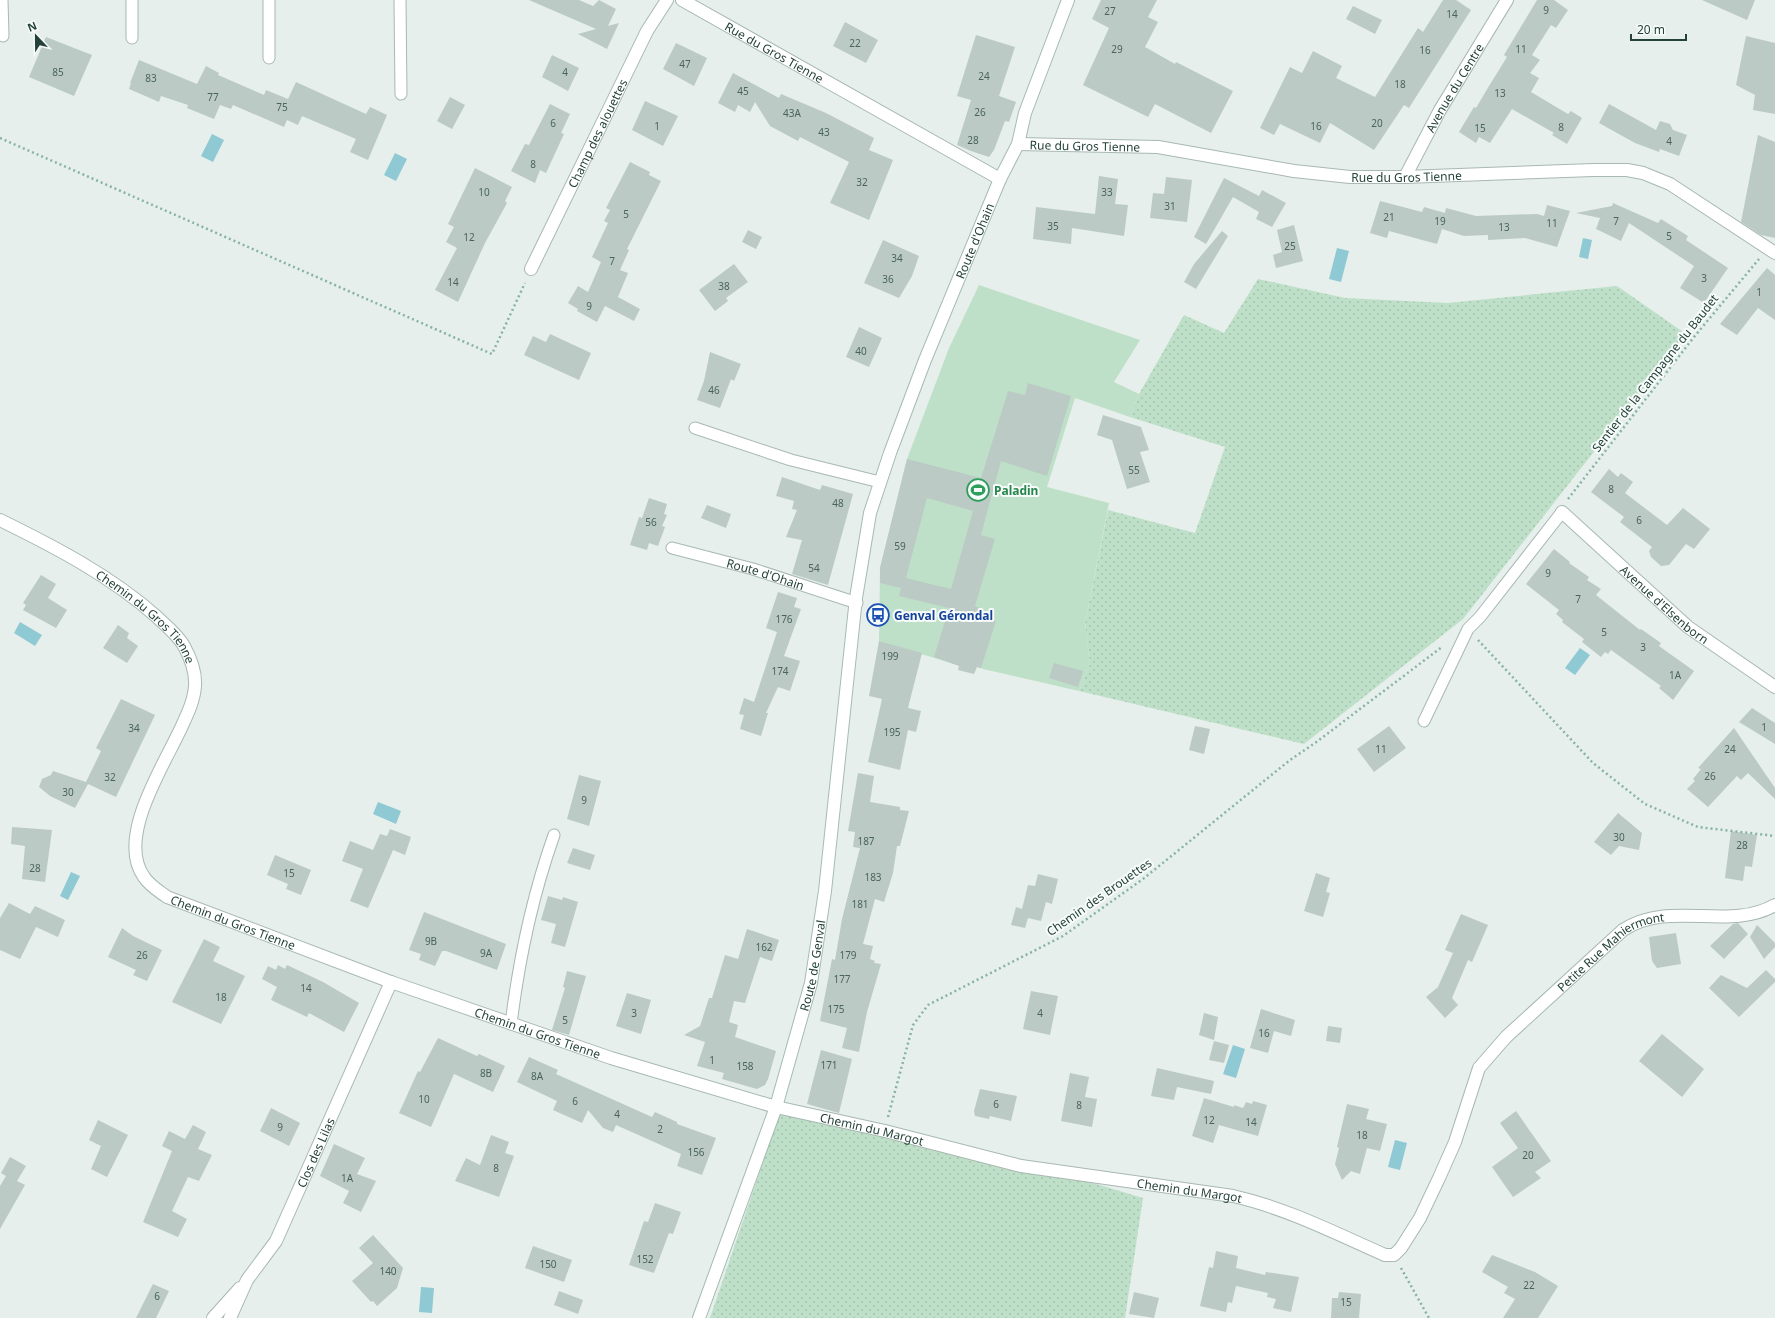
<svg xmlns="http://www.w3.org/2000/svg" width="1775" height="1318" viewBox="0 0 1775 1318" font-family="'Noto Sans',sans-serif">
	<defs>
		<pattern id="grass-dots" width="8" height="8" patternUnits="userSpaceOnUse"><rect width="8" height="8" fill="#bfe0c8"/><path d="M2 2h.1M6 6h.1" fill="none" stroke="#a4c1ad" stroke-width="1.8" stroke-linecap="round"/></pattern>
	</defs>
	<rect width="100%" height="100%" fill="#e6efeb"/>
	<!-- grass -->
	<path fill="url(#grass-dots)" d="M1258,279L1345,298L1448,303L1617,286L1686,334L1463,619L1304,744L1079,691L1090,664L1085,623L1108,510L1195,533L1225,447L1130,417L1139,394L1184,315L1224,333Z
		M782,1106L1036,1166L1143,1198L1125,1318H710Z"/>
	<!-- park -->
	<path fill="#bfe0c8" d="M979,285L1140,340L1114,382L1139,394L1130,417L1075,398L1047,487L1109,503L1085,623L1090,664L1079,691L983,669L957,660L954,664L879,641L880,568L907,459L949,348Z"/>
	<!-- water -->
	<path fill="#8ec9d4" d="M212,134L224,140L213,162L201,156Z
		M395,153L407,159L396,181L384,175Z
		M1583,238L1592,240L1588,259L1579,257Z
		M1337,248L1349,251L1341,282L1329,279Z
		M20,622L42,635L35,646L14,633Z
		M1580,648L1590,655L1575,675L1565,668Z
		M378,802L401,811L396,824L373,814Z
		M71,872L80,876L68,900L60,896Z
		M1233,1045L1245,1049L1236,1078L1223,1074Z
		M1395,1140L1407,1143L1400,1170L1388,1167Z
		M421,1287L434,1288L432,1313L419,1312Z"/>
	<!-- building -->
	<path fill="#bbcac4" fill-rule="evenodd" d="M529,0H579L593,6L599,0L616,9L608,26L619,23L607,49L578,34L596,29Z
		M1101,0H1157L1148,17L1158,22L1145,47L1175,64L1176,62L1233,91L1211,133L1155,104L1148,117L1083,85L1109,28L1092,19Z
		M1443,0H1456L1471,10L1409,108L1404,105L1374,150L1330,123L1320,143L1280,124L1274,135L1260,128L1290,67L1302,73L1313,51L1342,66L1336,78L1375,97L1418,28L1423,32Z
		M1537,0H1554L1568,10L1556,28L1551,25L1532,55L1540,60L1530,73L1539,78L1531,92L1568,114L1571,111L1582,118L1567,144L1552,135L1554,133L1512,109L1490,143L1479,137L1476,143L1459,132L1474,107L1476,108L1489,86L1507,57L1504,55Z
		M1702,0H1755L1747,20Z
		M1353,6L1382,20L1375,34L1346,19Z
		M845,22L878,40L866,63L833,46Z
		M976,35L1015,47L999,96L1016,102L1009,122L1005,121L994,150L989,157L971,151L957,145L971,100L957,96Z
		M1746,36L1775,43V114L1753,110L1755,95L1736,85Z
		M46,37L92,55L74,96L29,77Z
		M676,43L707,58L694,86L663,69Z
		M552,55L579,68L568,91L542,77Z
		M139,60L197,84L206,66L219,73L218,75L264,95L266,90L288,99L296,82L366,114L370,107L387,115L368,160L350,152L356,139L302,116L298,125L287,120L284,127L233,105L231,109L220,105L214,119L187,108L188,105L161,96L159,102L129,89L131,83H130Z
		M733,73L779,98L781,94L826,113L874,138L869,150L893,160L869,220L830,203L849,162L800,137L798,141L770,126L755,102L750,112L738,105L735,112L718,103Z
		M450,97L465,105L452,129L437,121Z
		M645,101L678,116L663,146L632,130Z
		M550,104L570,114L561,133L564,134L546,173L540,170L535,183L511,171L525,144L529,145Z
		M1609,104L1656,130L1660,121L1670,124L1673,130L1687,135L1679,156L1660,149L1659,152L1635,143L1599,123Z
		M1758,135L1775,142V238L1761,235L1741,222Z
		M630,162L650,172L649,175L661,181L627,249L629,250L620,270L628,273L618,297L640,309L634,321L605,306L597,322L577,311L578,309L568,303L578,286L588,292L601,262L592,257L608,223L604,221L610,210L606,208Z
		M475,168L512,187L505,201L507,203L485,243L458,302L435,290L457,248L446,242L454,227L448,224Z
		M1099,176L1118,179L1115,204L1128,205L1124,236L1072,228L1071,244L1033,239L1036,207L1095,214Z
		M1166,177L1192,180L1187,222L1150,218L1153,193L1164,194Z
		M1224,178L1259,196L1262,190L1286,203L1272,227L1256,219L1259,212L1233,197L1206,244L1194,237Z
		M1380,201L1422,212L1424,207L1445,213L1446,208L1476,216L1537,214L1544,216L1547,205L1570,211L1557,247L1525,238L1488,240V235L1464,236L1442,229L1437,244L1389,231L1387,238L1370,233Z
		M1613,203L1658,223L1661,219L1688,236L1686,240L1728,268L1704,303L1680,288L1694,266L1629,223L1621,241L1596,229L1600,218L1576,213L1612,206Z
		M1294,225L1303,261L1276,268L1273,255L1282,252L1277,230Z
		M748,230L762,237L756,249L742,242Z
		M1222,231L1228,236L1196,289L1184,282L1194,264Z
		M883,240L919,256L912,276L899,298L864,283Z
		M734,264L748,282L726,298L728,301L715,311L699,290Z
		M1767,268L1775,275V320L1758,308L1737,335L1720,324Z
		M859,327L882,338L869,367L846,357Z
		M550,334L591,353L579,380L524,355L533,336L546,342Z
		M710,352L741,364L734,381L731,379L720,408L697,400L704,381Z
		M1028,383L1071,396L1047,476L1001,461L981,535L995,539L975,606L979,608L977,613L996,621L981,668L977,667L974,674L958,670L959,666L934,657L949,608L899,596L901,588L880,583V568L907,459L981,478L1008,391L1025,395ZM927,498L973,511L951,589L906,578Z
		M1103,415L1141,427L1149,450L1140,452L1150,482L1127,489L1112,440L1097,435Z
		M1609,469L1618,477L1621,473L1633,482L1625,493L1667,525L1683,508L1710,529L1694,549L1686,544L1669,565L1661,566L1651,557L1649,551L1652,547L1620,522L1624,517L1591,492Z
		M782,477L820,490L822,485L853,494L828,585L792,574L802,540L786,537L797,510L792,509L794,501L776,496Z
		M649,498L667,504L664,514L667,515L662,526L665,527L658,546L649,543L647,550L630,545L639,517L642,518Z
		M707,505L731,514L726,528L701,518Z
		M1554,549L1570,562L1569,563L1589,577L1587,580L1601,589L1596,595L1640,630L1641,629L1661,643L1659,646L1694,671L1673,700L1659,688L1661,686L1611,650L1608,654L1605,652L1601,657L1582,642L1584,639L1562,622L1563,620L1556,614L1559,610L1526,584Z
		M41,575L56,584L48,598L67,610L56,628L23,610L26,605L23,603Z
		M778,592L797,598L794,607L801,609L784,656L800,661L790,691L778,687L766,713H768L761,736L740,729L744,715L739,714L744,698L754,702L777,632L766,628Z
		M118,625L129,633L127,638L138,646L127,663L103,648Z
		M879,641L922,653L908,708L921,711L916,732L908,730L900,770L868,762L882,699L869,696Z
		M1054,663L1083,671L1078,687L1049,678Z
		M121,699L155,715L116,797L88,784L75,808L50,796L39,787L42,779L51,775L53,771L86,782L101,751L96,748Z
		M1752,708L1775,723V744L1739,722Z
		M1195,726L1210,729L1204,754L1189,750Z
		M1389,726L1406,748L1374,772L1357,749Z
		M1734,728L1775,788V799L1748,773L1741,780L1737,776L1708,807L1687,789L1695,781L1693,779L1701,769L1698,768Z
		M858,773L874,776L870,802L900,807V810L909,811L900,846H897L893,873L884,902L875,899L863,944L873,946L870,959L875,961L874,963L881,964L867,1012L859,1052L842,1048L847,1028L820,1021L832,959L835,960L842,919L860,848L853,847L855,832L848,831Z
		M579,775L601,781L589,826L567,819Z
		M1618,813L1642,833L1639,850L1619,846L1611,855L1594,842Z
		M12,827L52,830L45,882L22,879L25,846L11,844Z
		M390,829L411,837L405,855L393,850L368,908L350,901L363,869L342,861L350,841L373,850L380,834L387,836Z
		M1731,831L1757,835L1752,867L1745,866L1743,881L1725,878Z
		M573,848L595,855L590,870L567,863Z
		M275,855L311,870L301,895L286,889L288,884L267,875Z
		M1316,873L1330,878L1326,892L1330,893L1323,917L1304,911Z
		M1038,874L1058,879L1052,904L1046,902L1041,921L1028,918L1025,928L1011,925L1016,907L1022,909L1028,885L1035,886Z
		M548,896L562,900L563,897L578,902L565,947L551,943L556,924L541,920Z
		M9,903L30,914L35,906L65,920L58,937L36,927L20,959L0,950V918Z
		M424,912L506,944L497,970L446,951H442L435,966L419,960L421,954L409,950Z
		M1461,914L1488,925L1472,962L1468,960L1452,998L1458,1005L1445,1018L1426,997L1438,987L1453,953L1445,950Z
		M1738,923L1748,934L1724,959L1710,946L1733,924Z
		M1757,925L1775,943V947L1764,959L1750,937Z
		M122,928L133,936L162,950L147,981L133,975L136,970L108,957Z
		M747,929L779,940L772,961L760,957L745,1003L734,1001L729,1022L738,1025L735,1037L776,1051L768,1079L765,1085L757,1089L722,1079L724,1073L697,1066L705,1042L684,1035L700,1026L709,998H712L725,955L738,959Z
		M1676,933L1681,964L1657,968L1652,961L1649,937Z
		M204,939L220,947L213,961L245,976L221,1024L172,1002Z
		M278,965L285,969L287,965L323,982L359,1003L344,1032L309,1013L307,1017L271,1000L277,987L262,979L268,966L276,970Z
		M1766,970L1775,979V982L1739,1017L1709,988L1721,975L1747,988Z
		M567,971L586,976L569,1035L552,1030L565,988L563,987Z
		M1031,991L1058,996L1050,1035L1023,1029Z
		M627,993L651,1000L641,1034L616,1026Z
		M1261,1009L1295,1020L1291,1036L1274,1031L1268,1053L1250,1048Z
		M1204,1013L1218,1017L1214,1040L1199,1035Z
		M1328,1026L1342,1028L1340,1043L1326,1041Z
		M1662,1034L1704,1069L1682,1097L1639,1061Z
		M438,1038L477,1056L479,1054L505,1066L493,1092L454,1074L431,1127L399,1113L418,1071L420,1072Z
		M1214,1041L1229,1045L1224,1063L1209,1060Z
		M821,1050L852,1059L839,1113L807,1104Z
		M529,1057L558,1070L556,1074L652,1117L655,1112L677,1122V1124L716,1138L702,1175L677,1166L681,1154L616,1125L613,1132L603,1128L588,1110L582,1123L553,1110L557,1101L517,1082Z
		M1157,1068L1214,1081L1211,1094L1177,1087L1174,1100L1151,1096Z
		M1070,1073L1089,1077L1085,1097L1097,1099L1092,1127L1061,1121Z
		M980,1089L1017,1096L1011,1121L990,1116L989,1119L975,1116L974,1111Z
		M1204,1098L1234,1107V1105L1243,1108L1246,1102L1252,1104L1253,1101L1267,1105L1258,1136L1219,1125L1213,1143L1192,1136Z
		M1347,1104L1369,1109L1366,1119L1387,1124L1380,1151L1367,1148L1360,1174L1351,1171L1342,1180L1335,1164L1339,1148L1337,1147Z
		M271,1108L300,1123L289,1146L260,1131Z
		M1516,1111L1551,1161L1535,1172L1541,1178L1513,1197L1492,1167L1518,1148L1500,1123Z
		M98,1120L128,1135L107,1177L91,1169L101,1146L89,1140Z
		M193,1125L206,1132L198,1149L212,1155L199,1181L188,1177L172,1211L187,1219L178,1237L143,1222L172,1151L162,1146L169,1131L185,1139Z
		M491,1135L509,1142L505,1153L514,1156L499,1197L455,1181L466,1158L480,1165Z
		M334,1144L365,1158L357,1174L376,1181L361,1212L343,1203L349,1191L320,1176Z
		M10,1157L26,1166L17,1181L25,1185L0,1229V1186L6,1176L1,1173Z
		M655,1203L681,1212L673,1234L669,1233L654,1273L629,1265L644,1221L648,1222Z
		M373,1235L403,1268L397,1288L377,1306L373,1301L371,1302L352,1281L373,1263L359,1248Z
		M533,1246L572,1260L564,1282L525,1268Z
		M1216,1251L1238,1256L1236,1268L1265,1275L1266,1272L1299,1277L1291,1312L1273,1308L1276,1299L1267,1297L1268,1293L1236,1286L1232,1303L1228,1302L1226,1312L1200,1306L1209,1267L1213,1268Z
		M1492,1255L1535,1272L1558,1286L1538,1318H1503L1515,1299L1504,1293L1508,1287L1482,1272Z
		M153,1284L169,1291L156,1318H136Z
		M559,1291L583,1300L578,1314L554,1305Z
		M1134,1292L1159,1298L1154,1318L1129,1314Z
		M1339,1292L1361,1294L1359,1318H1331L1332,1298H1338Z"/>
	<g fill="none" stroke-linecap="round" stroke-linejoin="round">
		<!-- lane casing -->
		<g stroke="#a8b8b2" stroke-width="13">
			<g id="lane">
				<path d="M2,0L3,36"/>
				<path d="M132,0V38"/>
				<path d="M400,0L401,94"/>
				<path d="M269,58V0"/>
				<path d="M695,428L791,460L880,482"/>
				<path id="s1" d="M672,548L753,569L857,603"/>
				<path d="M1424,721L1468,629L1480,617L1562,512"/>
				<path d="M511,1024C519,959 532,897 554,835"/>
			</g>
		</g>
		<!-- street casing -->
		<g stroke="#a8b8b2" stroke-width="14">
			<g id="street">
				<path id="s2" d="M682,0L1000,179"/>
				<path id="s3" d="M1018,144L1158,147L1294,171L1350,177H1405L1593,170H1627L1643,173L1670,184L1775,253"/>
				<path id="s4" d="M1405,177L1440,110L1507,0"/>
				<path id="s5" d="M531,269L647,31L667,0"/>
				<path id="s6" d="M1562,512L1688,627L1775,687"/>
				<path id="s7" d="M0,520C55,547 111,576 157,617C166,626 177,634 184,646C190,657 196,673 195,686C194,701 187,715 181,728C163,767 116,838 144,877C150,886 159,891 167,897L391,982L611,1058L776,1107L885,1131L1021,1166L1233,1196C1286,1208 1335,1233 1385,1255H1394L1401,1248L1420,1218L1439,1178L1455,1142L1479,1068L1506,1037L1623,930C1671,899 1728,932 1775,905"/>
				<path d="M213,1318L240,1288"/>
				<path id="s8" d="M230,1318L247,1280L276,1241L391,982"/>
			</g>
		</g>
		<!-- secondary casing -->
		<g stroke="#a4bbb3" stroke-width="14">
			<g id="secondary">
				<path id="s9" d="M699,1318L776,1107L811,983L825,891L856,598L870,513L890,453L925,360L1000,179L1018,144L1025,113L1068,0"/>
			</g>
		</g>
		<!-- path -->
		<path stroke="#86b3a5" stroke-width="2.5" stroke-dasharray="2 3" stroke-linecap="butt" d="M0,138L492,354L525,283
			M1568,499L1694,337L1759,259
			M1478,640L1593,763L1645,804L1698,827L1775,836
			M888,1117L913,1025L928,1005L1063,936L1143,879L1290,760L1315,743L1442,647
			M1401,1268L1429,1318"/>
		<!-- lane -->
		<use href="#lane" stroke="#fff" stroke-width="11"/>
		<!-- street -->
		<use href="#street" stroke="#fff" stroke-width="12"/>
		<!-- secondary -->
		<use href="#secondary" stroke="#fff" stroke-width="12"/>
	</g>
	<!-- icons -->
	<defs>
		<g id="stadium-ring" transform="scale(1.15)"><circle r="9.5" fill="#f7fbf9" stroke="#2e9e5b" stroke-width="1.5"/><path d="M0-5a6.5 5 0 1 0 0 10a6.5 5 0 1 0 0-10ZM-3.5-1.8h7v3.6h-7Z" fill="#2e9e5b"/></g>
		<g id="bus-ring" transform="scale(1.15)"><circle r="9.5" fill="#f7fbf9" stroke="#1a4fb4" stroke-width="1.5"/><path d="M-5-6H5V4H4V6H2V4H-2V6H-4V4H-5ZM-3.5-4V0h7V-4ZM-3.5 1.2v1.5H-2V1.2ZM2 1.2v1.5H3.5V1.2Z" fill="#1a4fb4"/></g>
	</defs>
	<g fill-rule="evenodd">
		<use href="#stadium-ring" x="978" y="490"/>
		<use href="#bus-ring" x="878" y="615"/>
	</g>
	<g text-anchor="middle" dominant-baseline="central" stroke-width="4" stroke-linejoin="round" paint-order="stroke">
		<!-- number labels -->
		<g font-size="10" fill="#4a645c">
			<text x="1546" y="10">9</text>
			<text x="1110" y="11">27</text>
			<text x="1452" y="14">14</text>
			<text x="855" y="43">22</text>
			<text x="1117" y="49">29</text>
			<text x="1521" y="49">11</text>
			<text x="1425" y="50">16</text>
			<text x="685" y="64">47</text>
			<text x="58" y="72">85</text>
			<text x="565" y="72">4</text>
			<text x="984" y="76">24</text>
			<text x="151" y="78">83</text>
			<text x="1400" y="84">18</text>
			<text x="743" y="91">45</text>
			<text x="1500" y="93">13</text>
			<text x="213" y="97">77</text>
			<text x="282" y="107">75</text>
			<text x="980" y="112">26</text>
			<text x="792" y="113">43A</text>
			<text x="553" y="123">6</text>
			<text x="1377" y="123">20</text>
			<text x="657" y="126">1</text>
			<text x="1316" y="126">16</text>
			<text x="1561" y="127">8</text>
			<text x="1480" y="128">15</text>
			<text x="824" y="132">43</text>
			<text x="973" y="140">28</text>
			<text x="1669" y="141">4</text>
			<text x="533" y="164">8</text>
			<text x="862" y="182">32</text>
			<text x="484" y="192">10</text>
			<text x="1107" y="192">33</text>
			<text x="1170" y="206">31</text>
			<text x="626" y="214">5</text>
			<text x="1389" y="217">21</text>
			<text x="1440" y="221">19</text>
			<text x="1616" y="221">7</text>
			<text x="1552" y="223">11</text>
			<text x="1053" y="226">35</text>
			<text x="1504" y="227">13</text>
			<text x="1669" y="236">5</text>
			<text x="469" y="237">12</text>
			<text x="1290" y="246">25</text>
			<text x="897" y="258">34</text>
			<text x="612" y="261">7</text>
			<text x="1704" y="278">3</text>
			<text x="888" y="279">36</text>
			<text x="453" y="282">14</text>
			<text x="724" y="286">38</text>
			<text x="1759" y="292">1</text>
			<text x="589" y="306">9</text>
			<text x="861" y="351">40</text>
			<text x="714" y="390">46</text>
			<text x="1134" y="470">55</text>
			<text x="1611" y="489">8</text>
			<text x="838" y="503">48</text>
			<text x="1639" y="520">6</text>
			<text x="651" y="522">56</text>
			<text x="900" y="546">59</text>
			<text x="814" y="568">54</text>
			<text x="1548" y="573">9</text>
			<text x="1578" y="599">7</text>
			<text x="784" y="619">176</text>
			<text x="1604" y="632">5</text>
			<text x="1643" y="647">3</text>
			<text x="890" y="656">199</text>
			<text x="780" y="671">174</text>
			<text x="1675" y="675">1A</text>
			<text x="1764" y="727">1</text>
			<text x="134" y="728">34</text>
			<text x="892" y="732">195</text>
			<text x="1381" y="749">11</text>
			<text x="1730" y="749">24</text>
			<text x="1710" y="776">26</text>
			<text x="110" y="777">32</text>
			<text x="68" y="792">30</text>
			<text x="584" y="800">9</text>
			<text x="1619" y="837">30</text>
			<text x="866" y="841">187</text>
			<text x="1742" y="845">28</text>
			<text x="35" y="868">28</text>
			<text x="289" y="873">15</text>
			<text x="873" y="877">183</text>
			<text x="860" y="904">181</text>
			<text x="431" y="941">9B</text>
			<text x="764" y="947">162</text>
			<text x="486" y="953">9A</text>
			<text x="142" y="955">26</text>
			<text x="848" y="955">179</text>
			<text x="842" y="979">177</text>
			<text x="306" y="988">14</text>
			<text x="221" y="997">18</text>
			<text x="836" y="1009">175</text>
			<text x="634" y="1013">3</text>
			<text x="1040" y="1013">4</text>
			<text x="565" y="1020">5</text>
			<text x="1264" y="1033">16</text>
			<text x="712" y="1060">1</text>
			<text x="829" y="1065">171</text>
			<text x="745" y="1066">158</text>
			<text x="486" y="1073">8B</text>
			<text x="537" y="1076">8A</text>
			<text x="424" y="1099">10</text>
			<text x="575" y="1101">6</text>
			<text x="996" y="1104">6</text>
			<text x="1079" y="1105">8</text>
			<text x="617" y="1114">4</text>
			<text x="1209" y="1120">12</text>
			<text x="1251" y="1122">14</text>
			<text x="280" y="1127">9</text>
			<text x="660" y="1129">2</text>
			<text x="1362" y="1135">18</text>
			<text x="696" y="1152">156</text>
			<text x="1528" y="1155">20</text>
			<text x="496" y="1168">8</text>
			<text x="347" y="1178">1A</text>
			<text x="645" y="1259">152</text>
			<text x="548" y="1264">150</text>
			<text x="388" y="1271">140</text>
			<text x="1529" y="1285">22</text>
			<text x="157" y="1296">6</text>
			<text x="1346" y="1302">15</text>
		</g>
		<!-- street labels -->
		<g font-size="12" fill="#24423a" stroke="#f7fbf9">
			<text stroke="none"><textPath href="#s2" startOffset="106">Rue du Gros Tienne</textPath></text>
			<text stroke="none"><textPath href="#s4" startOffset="102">Avenue du Centre</textPath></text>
			<text stroke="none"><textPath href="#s5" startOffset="151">Champ des alouettes</textPath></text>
			<text stroke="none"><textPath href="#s3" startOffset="67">Rue du Gros Tienne</textPath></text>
			<text stroke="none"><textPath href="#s3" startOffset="391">Rue du Gros Tienne</textPath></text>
			<text stroke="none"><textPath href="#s9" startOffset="1119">Route d'Ohain</textPath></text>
			<text transform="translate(1655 373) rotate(-52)">Sentier de la Campagne du Baudet</text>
			<text stroke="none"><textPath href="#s1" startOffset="97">Route d'Ohain</textPath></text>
			<text stroke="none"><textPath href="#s6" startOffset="138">Avenue d'Elsenborn</textPath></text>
			<text stroke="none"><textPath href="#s7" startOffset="177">Chemin du Gros Tienne</textPath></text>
			<text transform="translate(1099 897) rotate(-35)">Chemin des Brouettes</text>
			<text stroke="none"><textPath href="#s7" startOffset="573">Chemin du Gros Tienne</textPath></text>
			<text stroke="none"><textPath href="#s7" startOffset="2170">Petite Rue Mahiermont</textPath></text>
			<text stroke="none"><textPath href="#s9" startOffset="371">Route de Genval</textPath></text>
			<text stroke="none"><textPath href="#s7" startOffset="897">Chemin du Gros Tienne</textPath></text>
			<text stroke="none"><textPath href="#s7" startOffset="1245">Chemin du Margot</textPath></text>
			<text stroke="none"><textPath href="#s8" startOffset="187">Clos des Lilas</textPath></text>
			<text stroke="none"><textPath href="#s7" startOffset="1569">Chemin du Margot</textPath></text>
		</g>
		<!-- leisure labels -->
		<g font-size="12" font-weight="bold" fill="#27864d" stroke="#f7fbf9" text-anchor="start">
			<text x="994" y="490">Paladin</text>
		</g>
		<!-- transit labels -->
		<g font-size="12" font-weight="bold" fill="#164399" stroke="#f7fbf9" text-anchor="start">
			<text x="894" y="615">Genval Gérondal</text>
		</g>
	</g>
	<!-- north arrow -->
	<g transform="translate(36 36) rotate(338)" stroke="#f7fbf9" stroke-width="3" paint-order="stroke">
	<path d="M0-3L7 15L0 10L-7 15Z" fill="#24423a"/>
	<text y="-6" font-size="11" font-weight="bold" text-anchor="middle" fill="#24423a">N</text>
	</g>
	<!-- scale -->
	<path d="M1631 34v6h55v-6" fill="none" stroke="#24423a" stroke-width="2"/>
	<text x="1637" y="34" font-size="12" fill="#24423a" stroke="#f7fbf9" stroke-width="3" paint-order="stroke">20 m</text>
</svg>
